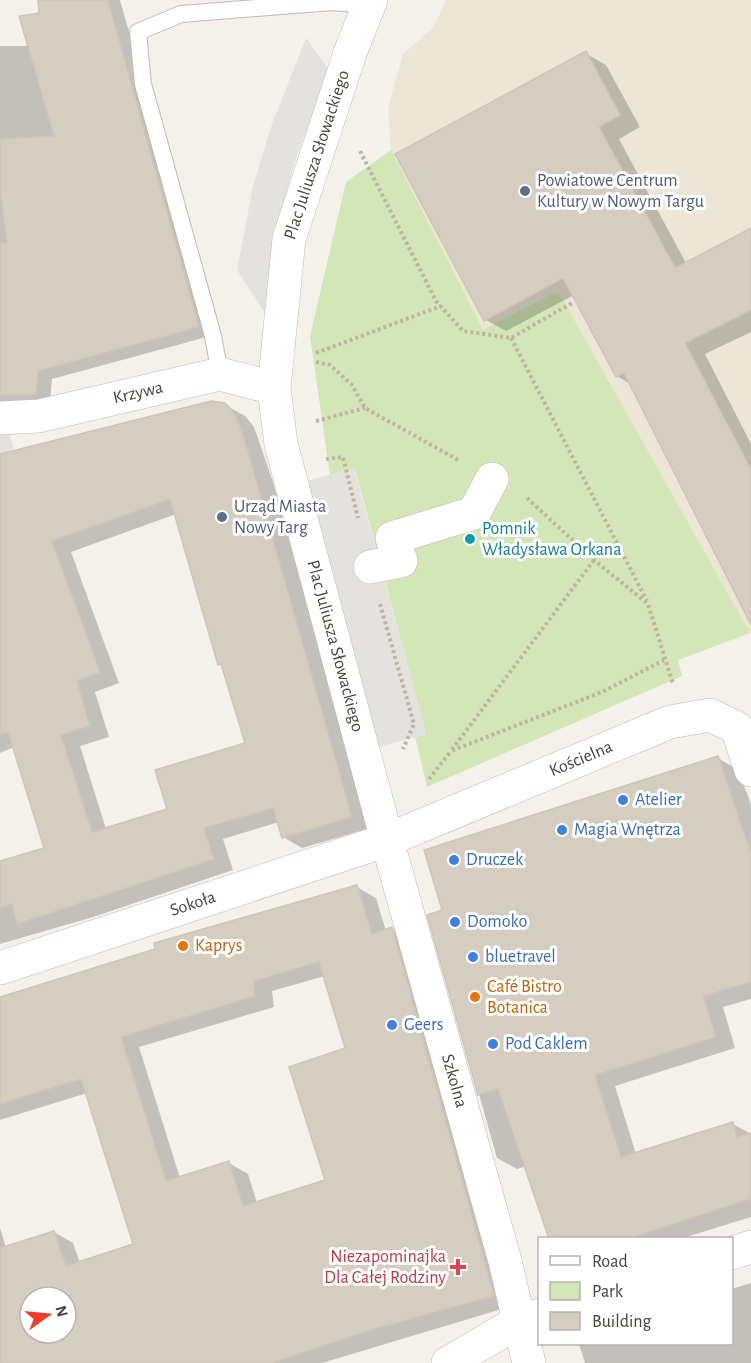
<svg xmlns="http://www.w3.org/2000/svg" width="751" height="1363" viewBox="0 0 751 1363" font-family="'Alegreya Sans',sans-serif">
	<rect width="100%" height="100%" fill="#f4f1eb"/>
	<!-- education -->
	<path fill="#ede5d6" d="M446,0H751V635L557,291L483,331L391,150L388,108L403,54L433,28Z"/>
	<!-- green -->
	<path fill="#d3e6b7" d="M391,150L483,330L558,291L750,633L678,660L682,676L427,787L415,737L426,734L355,469L330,475L310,336L346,182Z"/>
	<!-- parking -->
	<path fill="#e4e2df" d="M306,38L329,70L294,164L274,244L265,313L237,270L253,186L272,124Z
		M8,431L14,449L0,454V432Z
		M354,468L426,734L379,747L307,481Z"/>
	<!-- shadow -->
	<path fill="#0003" fill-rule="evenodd" d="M40,0H120L214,335L52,379L50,402L0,404V46H29L41,14Z
		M585,53L606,65L640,127L619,139L686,263L751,230V332L705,354L751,444V621L632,385L617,376L574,295L506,331L486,320Z
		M198,404L225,405L245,416L254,427L273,482L370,828L302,848L283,837L279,822L223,839L233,870L93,917L0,944V862L46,849L14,747L0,753V456ZM176,514L219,664L224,667L247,744L169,810L106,829L80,746L109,737L95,692L119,683L71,552Z
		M718,758L738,770L751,804V999L723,1007L735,1048L615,1086L636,1154L733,1124L751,1134V1217L683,1238H550L527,1166L517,1169L497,1158L429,916L443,911Z
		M357,887L376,898L386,931L392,929L411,939L512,1306L322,1363H0V1228L6,1248L54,1232L73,1243L80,1263L134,1245L87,1093L0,1120V998ZM325,976L347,1049L327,1181L257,1203L248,1174L229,1163L180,1178L139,1047L274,1007L272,991ZM30,1297H66V1333H30Z
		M751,1283V1363H585L579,1344H732V1289Z"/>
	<!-- building -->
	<path fill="#d6cdc1" stroke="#d0c4b5" stroke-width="1.5" fill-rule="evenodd" d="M38,0H108L199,327L38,371L36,395H0V242L7,243L0,187V139L54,136L19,16L39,13Z
		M586,51L620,115L599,127L675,268L751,228V310L685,343L751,470V625L624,373L616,377L563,278L484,321L395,154Z
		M211,401L225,403L235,414L243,434L352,817L282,838L273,808L204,828L214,859L17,924L12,904L0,907V861L44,848L8,732L0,734V454ZM170,499L218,665L221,664L245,743L155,770L167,809L92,832L61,735L90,726L77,681L100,672L52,541Z
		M718,756L751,853V982L703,996L716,1037L595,1075L621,1157L733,1122L737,1137L751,1133V1199L627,1239H549L498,1089L478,1095L427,915L442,910L424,850Z
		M357,885L372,934L392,927L494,1296L374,1329L271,1363H0V1248L54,1231L66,1266L133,1244L81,1079L0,1104V997L155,949L154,943ZM319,962L345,1048L289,1067L325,1180L243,1206L229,1161L166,1181L121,1037L255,996L254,981ZM30,1297H66V1333H30Z"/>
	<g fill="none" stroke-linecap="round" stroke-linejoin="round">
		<!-- lane casing -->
		<g stroke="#c0b9ae" stroke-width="18">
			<path id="lane" d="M220,374L213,336L143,84L138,32L181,14L332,2L369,5"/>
		</g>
		<!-- street casing -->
		<g stroke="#c0b9ae" stroke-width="34">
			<path id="street" d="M371,0L350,53L289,239L274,388L281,444L387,840L505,1261L529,1363
				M0,418L39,416L220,374L274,388
				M370,567L401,561L392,538L474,513L492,479
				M0,968L387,840L670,722L710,715L737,728L751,770
				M732,1253L751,1247
				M448,1363L520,1321L540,1315"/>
		</g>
		<!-- path -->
		<path stroke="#c1b4a0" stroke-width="4" stroke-dasharray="3 3" stroke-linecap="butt" d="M360,151L436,301L463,331L511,338L572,303
			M511,338L647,601
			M316,353L441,306
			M316,362L330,365L352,385L365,408L460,461
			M316,421L365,408
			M326,459L343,457L358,518
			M527,498L594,560L648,604L673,684
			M594,560L451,751L602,692L664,660
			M380,604L414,724L403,749
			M429,779L451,751"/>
		<!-- lane -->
		<use href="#lane" stroke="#fff" stroke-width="16"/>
		<!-- street -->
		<use href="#street" stroke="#fff" stroke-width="33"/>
	</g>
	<!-- markers -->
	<g fill="#5c6f8a" stroke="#fff" stroke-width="2">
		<circle cx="525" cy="191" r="6"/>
		<circle cx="222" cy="517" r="6"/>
	</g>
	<circle fill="#0f9aa8" stroke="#fff" stroke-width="2" cx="470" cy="539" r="6"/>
	<g fill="#3f7fe0" stroke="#fff" stroke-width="2">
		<circle cx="623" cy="800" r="6"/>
		<circle cx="562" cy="830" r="6"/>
		<circle cx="454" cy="860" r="6"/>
		<circle cx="455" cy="922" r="6"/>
		<circle cx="473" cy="957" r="6"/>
		<circle cx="392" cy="1025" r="6"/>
		<circle cx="493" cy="1044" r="6"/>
	</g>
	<g fill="#e8710a" stroke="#fff" stroke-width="2">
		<circle cx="183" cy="946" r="6"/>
		<circle cx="475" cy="997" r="6"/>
	</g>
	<path fill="#e0444e" stroke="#fff" stroke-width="2" d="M455 1258h6v6h6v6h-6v6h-6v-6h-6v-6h6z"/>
	<g text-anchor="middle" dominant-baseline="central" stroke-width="6" stroke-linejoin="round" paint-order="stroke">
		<!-- street labels -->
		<g font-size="18" fill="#484239" stroke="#fff">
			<text transform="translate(317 155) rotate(-72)">Plac Juliusza Słowackiego</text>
			<text transform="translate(138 393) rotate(-13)">Krzywa</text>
			<text transform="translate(335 646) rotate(75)">Plac Juliusza Słowackiego</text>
			<text transform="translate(581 759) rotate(-23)">Kościelna</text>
			<text transform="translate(193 904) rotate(-18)">Sokoła</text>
			<text transform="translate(454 1081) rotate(74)">Szkolna</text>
		</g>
		<!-- service labels -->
		<g font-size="18" fill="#4e5e75" stroke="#fff" text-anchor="start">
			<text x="537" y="181">Powiatowe Centrum<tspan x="537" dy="21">Kultury w Nowym Targu</tspan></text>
			<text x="234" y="507">Urząd Miasta<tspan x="234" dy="21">Nowy Targ</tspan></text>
		</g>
		<!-- culture labels -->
		<g font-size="18" fill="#0d838f" stroke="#fff" text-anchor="start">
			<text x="482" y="529">Pomnik<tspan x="482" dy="21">Władysława Orkana</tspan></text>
		</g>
		<!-- shop labels -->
		<g font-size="18" fill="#366cbe" stroke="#fff" text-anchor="start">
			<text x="635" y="800">Atelier</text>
			<text x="574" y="830">Magia Wnętrza</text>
			<text x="466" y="860">Druczek</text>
			<text x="467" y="922">Domoko</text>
			<text x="485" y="957">bluetravel</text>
			<text x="404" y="1025">Geers</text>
			<text x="505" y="1044">Pod Caklem</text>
		</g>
		<!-- food labels -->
		<g font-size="18" fill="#c56008" stroke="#fff" text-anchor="start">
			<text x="195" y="946">Kaprys</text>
			<text x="487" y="987">Café Bistro<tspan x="487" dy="21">Botanica</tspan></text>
		</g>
		<!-- health labels -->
		<g font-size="18" fill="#be3a42" stroke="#fff" text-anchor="end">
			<text x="446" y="1257">Niezapominajka<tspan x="446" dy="21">Dla Całej Rodziny</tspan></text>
		</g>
	</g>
	<!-- legend -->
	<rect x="538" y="1237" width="195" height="108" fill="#ffffff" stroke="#b6b3b0" stroke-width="1.5"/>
	<rect x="550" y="1256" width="30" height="9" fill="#ffffff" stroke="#b6b3b0" stroke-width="1.5"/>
	<text x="592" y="1267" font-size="18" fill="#484239">Road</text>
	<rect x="550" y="1282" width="30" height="18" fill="#d3e6b7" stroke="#b6b3b0" stroke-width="1.5"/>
	<text x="592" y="1297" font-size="18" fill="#484239">Park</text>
	<rect x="550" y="1312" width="30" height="18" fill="#d6cdc1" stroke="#b6b3b0" stroke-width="1.5"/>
	<text x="592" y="1327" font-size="18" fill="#484239">Building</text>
	<!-- north arrow -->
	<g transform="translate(48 1315) rotate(75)"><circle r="28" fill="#ffffff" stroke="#b6b3b0" stroke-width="1.5"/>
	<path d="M0-4.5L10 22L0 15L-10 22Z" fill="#ed3e29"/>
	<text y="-9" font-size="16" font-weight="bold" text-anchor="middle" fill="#484239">N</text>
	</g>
</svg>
